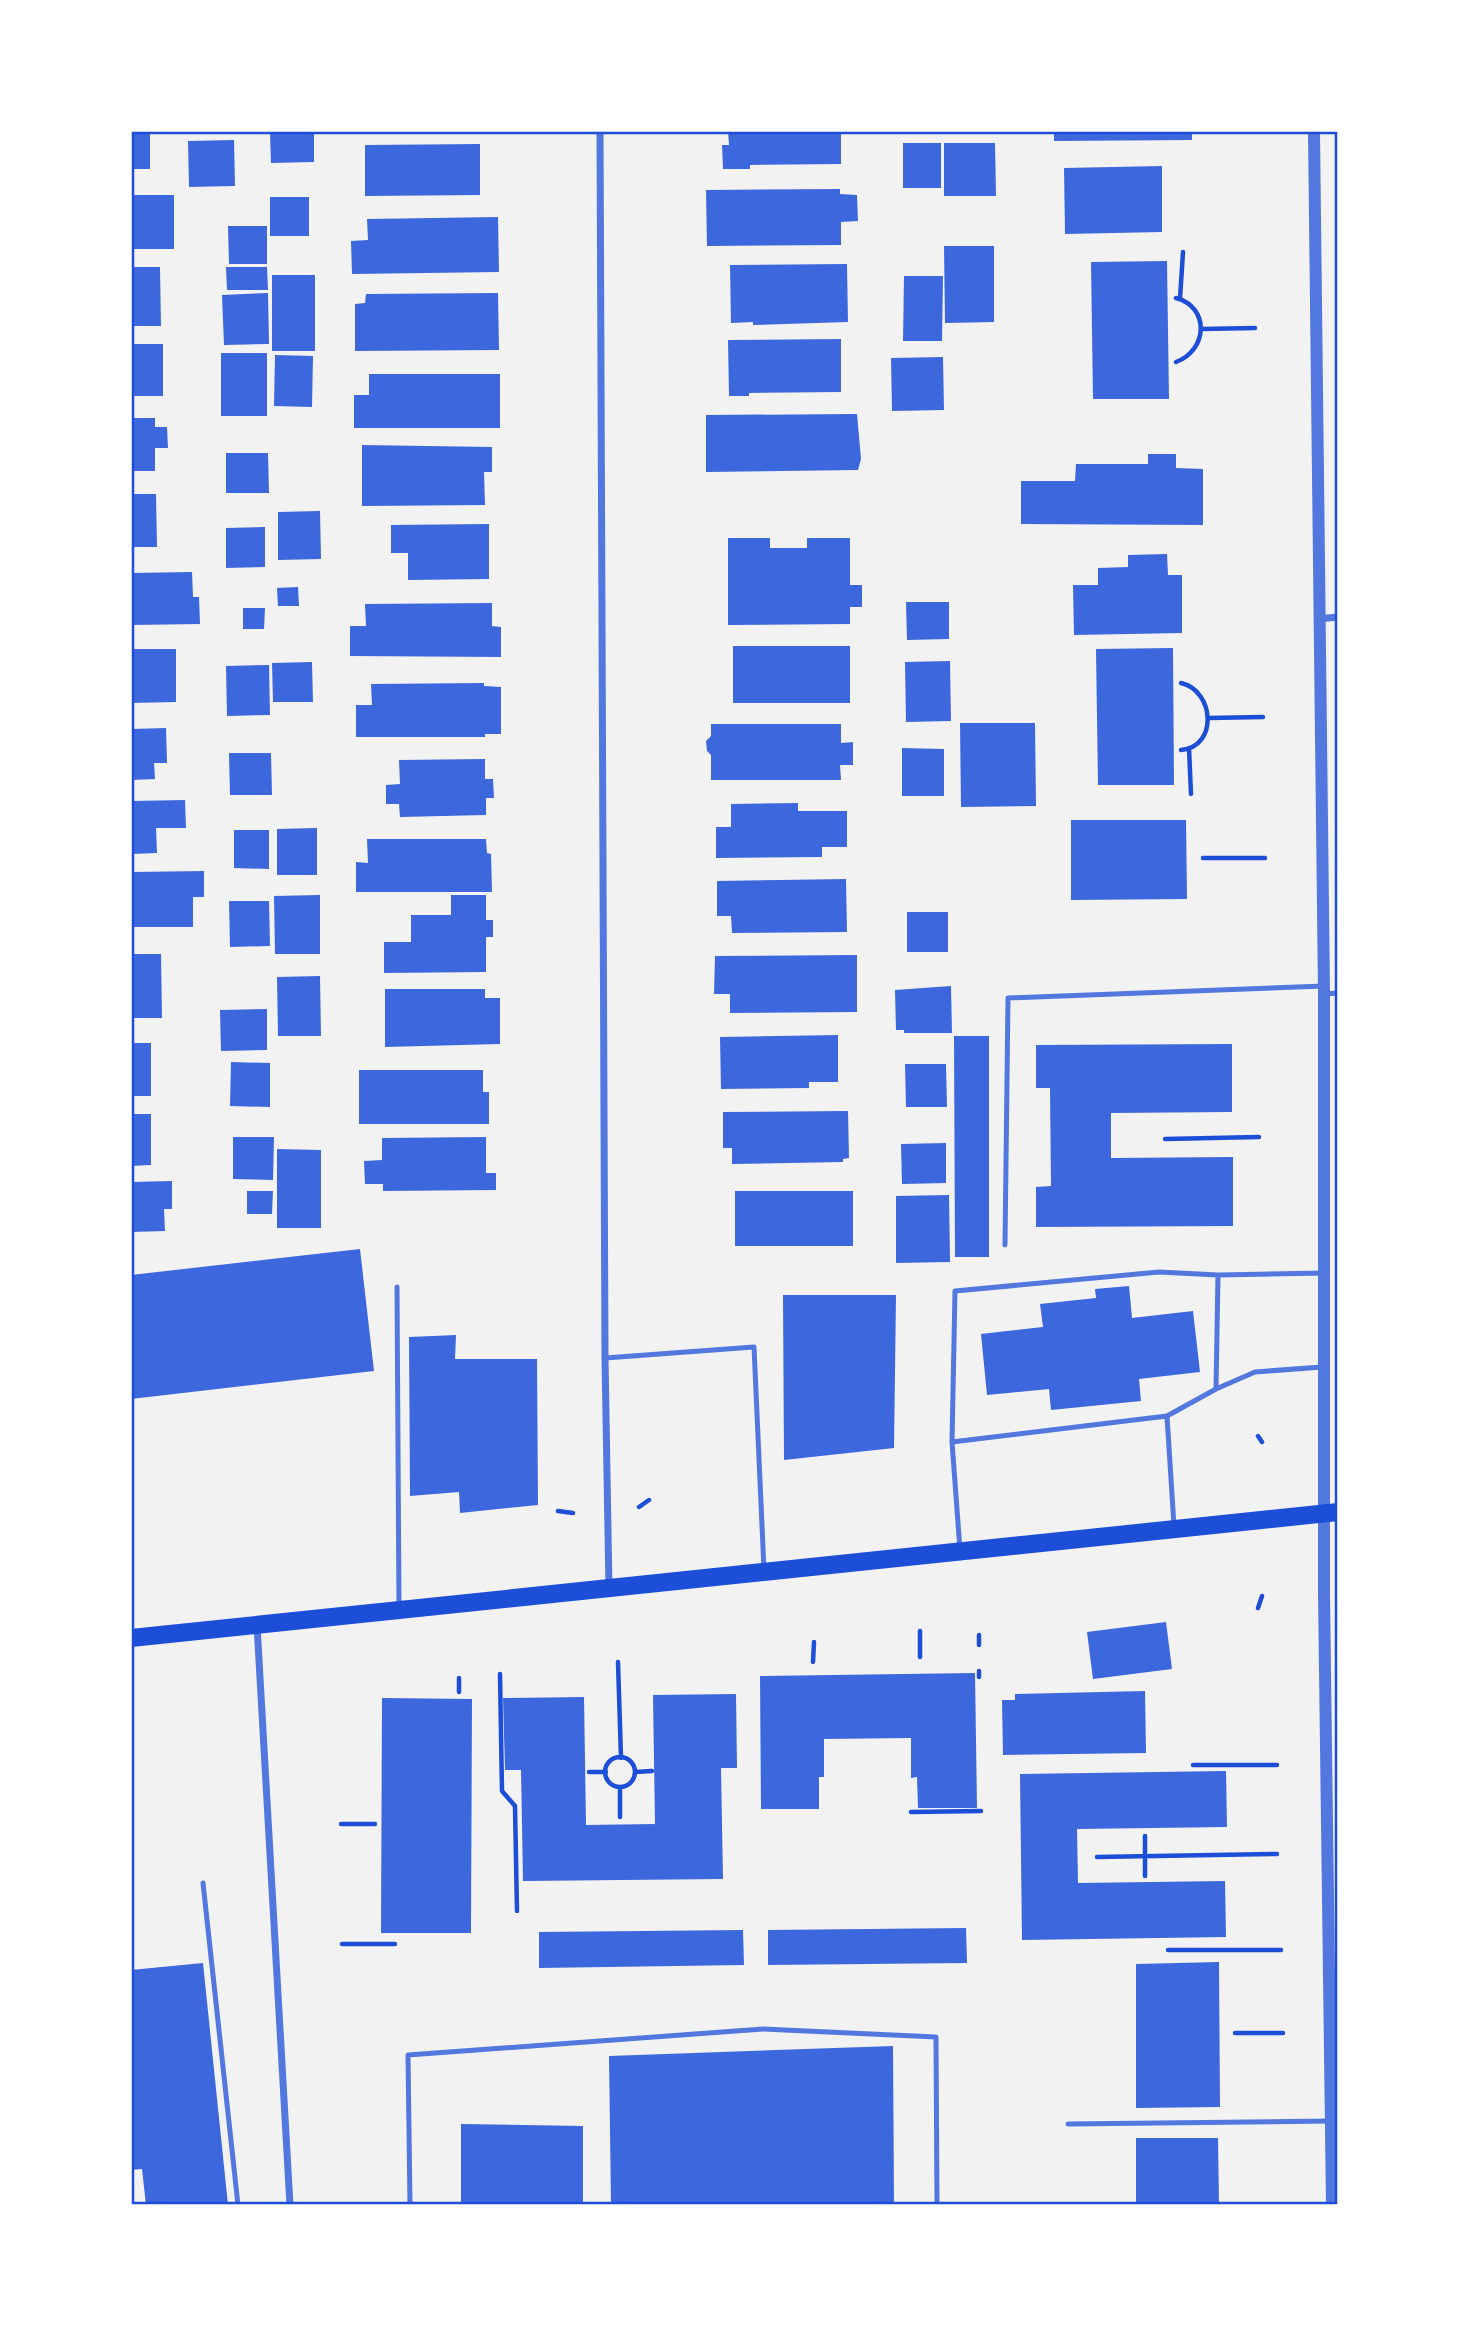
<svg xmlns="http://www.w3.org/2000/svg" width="1469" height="2336" viewBox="0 0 1469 2336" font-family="Quicksand,sans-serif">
	<rect width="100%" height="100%" fill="#f2f2f2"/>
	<!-- building -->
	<path fill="#3d67dc" d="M131,131H150V169H131Z
		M270,131H314V162L271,163Z
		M728,131H841V164L750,165V169H723L722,145H729Z
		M1054,131H1192V140L1054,141Z
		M234,140L235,186L189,187L188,141Z
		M903,143H941V188H903Z
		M944,143H995L996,196H944Z
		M480,144V195L365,196V145Z
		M1162,166V232L1065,234L1064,168Z
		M840,189V194L857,195L858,221L841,222V245L707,246L706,190Z
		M131,195H174V249H131Z
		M270,197H309V236H270Z
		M498,217L499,272L352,274L351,241L368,240L367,219Z
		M228,226H267V264H229Z
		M944,246H994V322L945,323Z
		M1167,261L1169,399H1093L1091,262Z
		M847,264L848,322L753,325V322L731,323L730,265Z
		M131,267H160L161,326H131Z
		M226,267H267L268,290H227Z
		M272,275H315V351H272Z
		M904,276H943L942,341H903Z
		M268,293L269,344L224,345L222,295Z
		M498,293L499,350L355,351V304L365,303L366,294Z
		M841,339V392L749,393V396H729L728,340Z
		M131,344H163V396H131Z
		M221,353H267V416H221Z
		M275,355L313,356L312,407L274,406Z
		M943,357L944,410L892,411L891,358Z
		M369,374H500V428H354V395H369Z
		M857,414L861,459L858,470L706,472V415Z
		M131,418H155V427H167L168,448H155V471H131Z
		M362,445L492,447V472H484L485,505L362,506Z
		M226,453H268L269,493H226Z
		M1148,454H1176V468L1203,469V525L1021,524V481H1075L1076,464H1148Z
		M131,494H156L157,547H131Z
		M320,511L321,559L278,560V512Z
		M489,524V579L408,580V553H391V525Z
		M265,527V567L226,568V528Z
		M728,538H770V548H807V538H850V585H862V607H850V624L728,625Z
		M1167,554L1168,575H1182V633L1074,635L1073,585H1098V568L1128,567V555Z
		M192,572L193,597H199L200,624L131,625V573Z
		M298,587L299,606H278L277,588Z
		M906,602H949V639L907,640Z
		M492,603V626L501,627V657L350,656V626H366L365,604Z
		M243,608H265L264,629H243Z
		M733,646H850V703H733Z
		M1173,648L1174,785H1098L1096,649Z
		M131,649H176V702L131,703Z
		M950,661L951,721L906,722L905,662Z
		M312,662L313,702H273L272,663Z
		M269,665L270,715L227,716L226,666Z
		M484,683V686L501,687V734H485V737H356V705H372L371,684Z
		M960,723H1035L1036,806L961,807Z
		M711,724H841V743L853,742V765H840L841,780H711V755L707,751L706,741L711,736Z
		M166,728L167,763H154L155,779L131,780V729Z
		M902,748L944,749V796H902Z
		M229,753H271L272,795H230Z
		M485,759V779H493L494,798H486V815L400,817L399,804H386V785L400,784L399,760Z
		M185,800L186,828H156L157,853L131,854V801Z
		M798,803V811H847V847H822V857L716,858V827H731V804Z
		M1071,820H1186L1187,899L1071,900Z
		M317,828V875H277V829Z
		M234,830H269V869L234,868Z
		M367,839H486L487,853L491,854L492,892H356V862L368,863Z
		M204,871V897H193V927H131V872Z
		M846,879L847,932L732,933L731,916H717V881Z
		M320,895V954H275L274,896Z
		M451,895H486V920H493V937H486V972L384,973V942H411V915H451Z
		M229,901H269L270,946L230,947Z
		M907,912H948V952H907Z
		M131,954H161L162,1018H131Z
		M857,955V1012L730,1013V994H714L715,956Z
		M320,976L321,1036H278L277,977Z
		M951,986L952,1033H904V1030H896L895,990Z
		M385,989H485V998H500V1044L385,1047Z
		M267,1009V1050L221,1051L220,1010Z
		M838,1035V1082H809V1088L721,1089L720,1037Z
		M954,1036H989V1257H955Z
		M131,1043H151V1096H131Z
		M1232,1044V1112L1111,1113V1158L1233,1157V1226L1036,1227V1187L1051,1186L1050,1088H1036V1045Z
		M231,1062L270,1063V1107L230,1106Z
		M905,1064H946L947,1107H906Z
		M359,1070H483V1092H489V1124H359Z
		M848,1111L849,1158L843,1159V1162L732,1164V1148H723V1112Z
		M131,1114H151V1165L131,1166Z
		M233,1137H274L273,1180L233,1179Z
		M486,1137V1173H496V1190L383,1191V1184H365L364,1161L382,1160V1138Z
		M946,1143V1183L902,1184L901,1144Z
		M277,1149L321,1150V1228H277Z
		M172,1181V1209H164L165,1231L131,1232V1182Z
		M247,1191H273L272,1214H247Z
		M735,1191H853V1246H735Z
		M949,1195L950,1262L896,1263V1196Z
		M360,1249L374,1371L131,1399V1275Z
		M1129,1286L1132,1318L1193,1311L1200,1372L1139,1379L1141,1401L1051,1410L1049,1389L987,1395L981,1334L1043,1327L1040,1304L1096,1298L1095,1289Z
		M783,1295H896L894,1448L784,1460Z
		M456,1335L455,1359H537L538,1505L460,1513L459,1492L410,1496L409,1337Z
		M1166,1622L1172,1669L1093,1679L1087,1632Z
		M975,1673L977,1808H918L917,1777L911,1778V1738L824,1739V1777H819V1809H761L760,1676Z
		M1145,1691L1146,1753L1003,1755L1002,1700H1015V1694Z
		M736,1694L737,1768H721L723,1879L523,1881L521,1770H505L503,1698L584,1697L586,1825L655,1824L653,1695Z
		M382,1698L472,1699L471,1933H381Z
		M1226,1771L1227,1827L1077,1829L1078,1883L1225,1881L1226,1937L1022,1940L1020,1774Z
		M966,1928L967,1963L768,1965V1930Z
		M743,1930L744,1965L539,1968V1932Z
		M1219,1962L1220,2107L1136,2108V1964Z
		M203,1963L228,2205H146L142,2169L131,2170V1970Z
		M893,2046L894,2205H611L609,2056Z
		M461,2124L583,2126V2205H461Z
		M1136,2138H1218L1219,2205H1136Z"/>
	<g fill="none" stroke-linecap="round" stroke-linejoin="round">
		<!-- path -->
		<path stroke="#1d4ed8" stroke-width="4.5" d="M1176,298C1210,307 1208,350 1176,362
			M1180,299L1183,252
			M1202,329L1255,328
			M1209,718L1263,717
			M1189,748L1191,794
			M1181,750C1218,747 1215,691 1181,683
			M1203,858H1265
			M1165,1139L1259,1137
			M1258,1436L1262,1442
			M639,1507L649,1500
			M558,1511L573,1513
			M1258,1608L1262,1596
			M920,1631V1657
			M979,1635V1645
			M618,1662L621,1758
			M813,1662L814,1642
			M979,1671V1677
			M500,1674L502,1791L515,1806L517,1911
			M459,1678V1692
			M605 1772a15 15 0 1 1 30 0a15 15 0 1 1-30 0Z
			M1193,1765H1277
			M589,1772H606
			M635,1772L652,1771
			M620,1787V1817
			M911,1812L981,1811
			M341,1824H375
			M1145,1836V1876
			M1097,1857L1277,1854
			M342,1944H395
			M1168,1950H1281
			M1235,2033H1283"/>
		<!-- service -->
		<path stroke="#5277de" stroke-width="5" d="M1324,994L1338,993
			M1005,1245L1008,998L1324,986
			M397,1287L399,1607
			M605,1358L754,1347L764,1570
			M1216,1389L1218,1275
			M1167,1416L1174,1526
			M952,1442L1167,1416L1216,1389L1255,1372L1322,1367
			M960,1550L952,1442L955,1291L1159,1272L1218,1275L1325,1273
			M203,1883L238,2205
			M1068,2124L1331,2121
			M410,2205L408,2055L763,2029L936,2037L937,2205"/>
		<!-- minor -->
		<path stroke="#5277de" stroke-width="7" d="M600,131L605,1358L609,1589
			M1318,619L1338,617
			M257,1625L290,2205"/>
		<!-- tertiary -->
		<path stroke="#5277de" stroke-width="12" d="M1314,131L1324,994V1593L1332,2205"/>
		<!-- primary -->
		<path stroke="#1d4ed8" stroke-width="18" d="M131,1638L1338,1512"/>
	</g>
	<!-- border -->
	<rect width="1469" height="2336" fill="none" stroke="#ffffff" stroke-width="266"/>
	<rect x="133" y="133" width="1203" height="2070" fill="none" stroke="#1d4ed8" stroke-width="2.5"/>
</svg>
